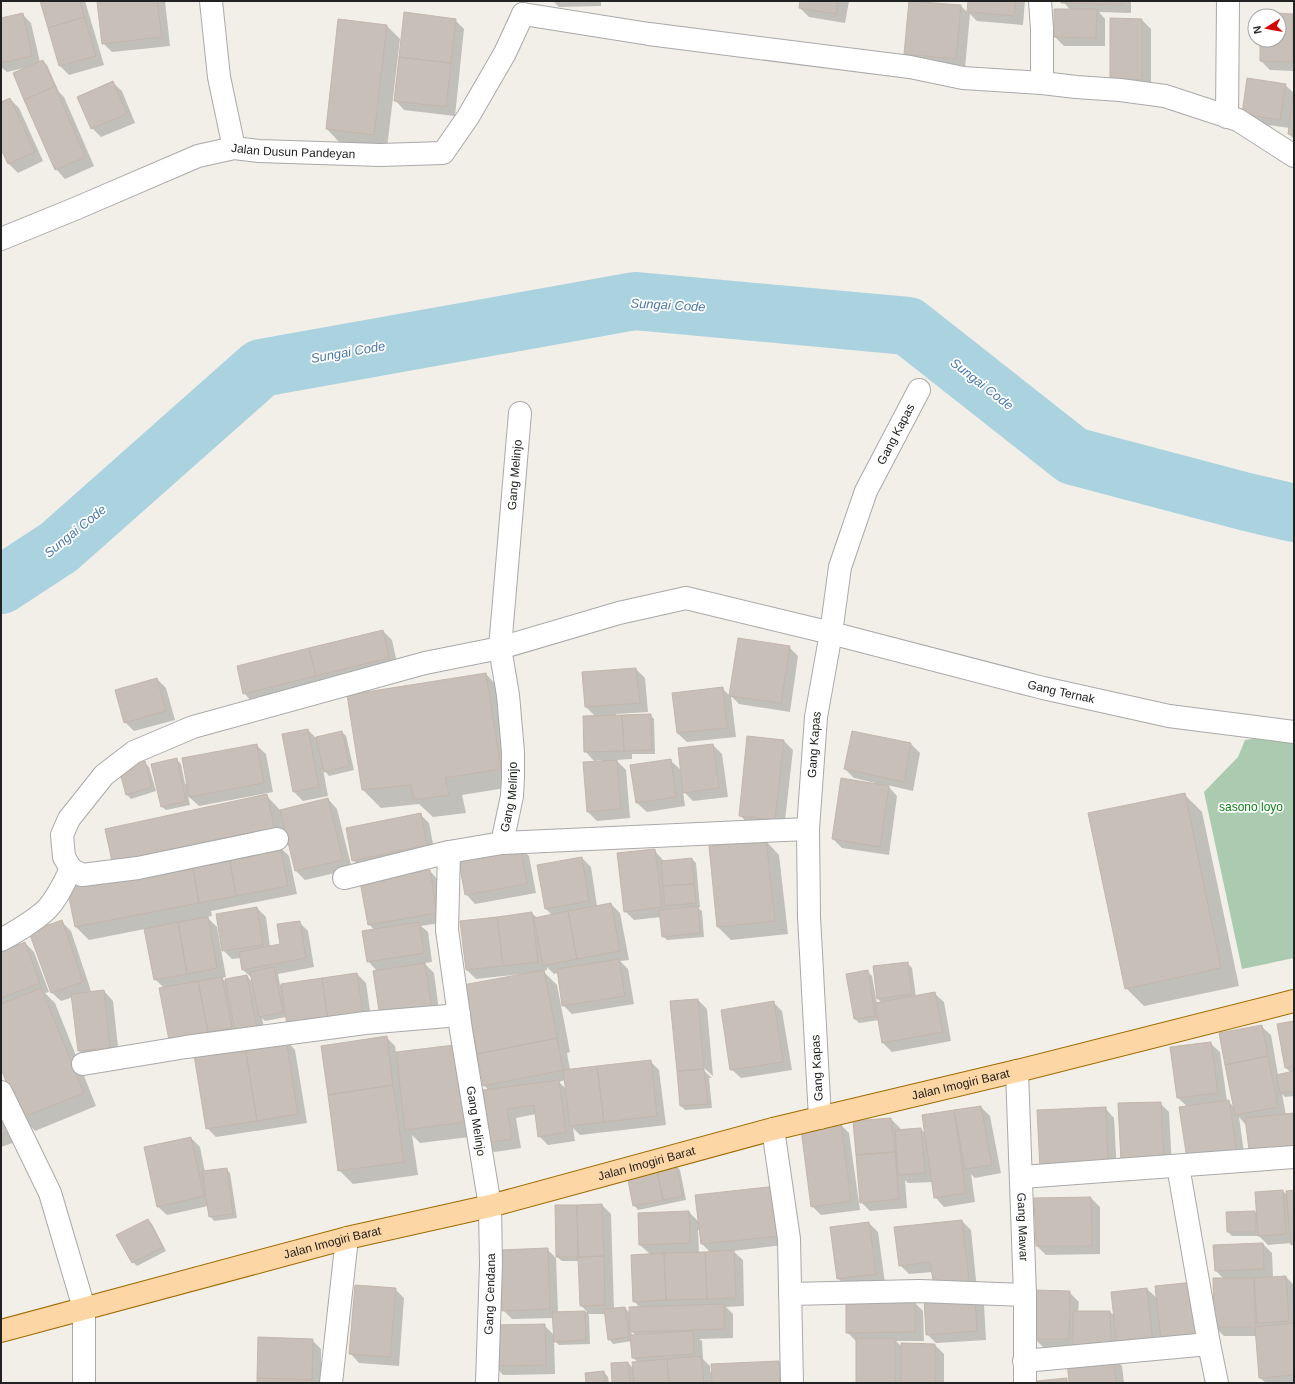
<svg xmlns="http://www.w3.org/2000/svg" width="1295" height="1384" viewBox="0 0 1295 1384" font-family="Helvetica,sans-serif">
	<rect width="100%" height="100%" fill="#f2efe9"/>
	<!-- cemetery -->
	<path fill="#aacbaf" d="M1274,736L1294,740V958L1242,969L1204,792L1238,757L1245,740Z"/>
	<!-- shadow -->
	<path fill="#0003" fill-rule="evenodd" d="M41,1H85L104,65L69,75L60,66Z
		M98,1H165L170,46L112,52L103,43Z
		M553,1H601V6L559,7Z
		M801,1H849L845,23L809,17L800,8Z
		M910,1L961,6L968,13L969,1H1025L1023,25L977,21L970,14L965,68L914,63L905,54Z
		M1063,1H1131V13L1099,12L1105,19V46H1064L1055,37L1070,10Z
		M22,14L31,23L40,62L43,61L47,65L59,92L64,97L94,166L65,179L56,169L24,68L7,72L1,67V19Z
		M1293,15L1294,16V71L1270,70L1261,61V40H1279V16H1262Z
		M455,20L464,29L455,116L404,110L395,100Z
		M1142,20L1151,29V88H1120Z
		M386,25L400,39L387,148L340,143L327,129Z
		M112,82L122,91L135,123L101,137L92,128Z
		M1285,85L1294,93V139L1289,134L1290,128L1252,123L1243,114Z
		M10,99L19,108L43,161L18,173L9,164L1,146V103Z
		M383,631L392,640L398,667L253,703L244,693Z
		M789,647L798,656L790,712L739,704L731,696L736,737L687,742L677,733L722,688L730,696Z
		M636,669L645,678L648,712L616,714V716L650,715L654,719L655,754H632V759L616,760L626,770L630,818L597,821L588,812L584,763L601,762V760L594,761L585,751L596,717L586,707L583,673Z
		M486,674L503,692L518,786L462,795L466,813L433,817L419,804L381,808L363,790Z
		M157,679L166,688L175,720L134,731L125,722Z
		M308,730L316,738L342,732L346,736L354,770L329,776L323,769L328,796L303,801L294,792Z
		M852,732L911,744L920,753L913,791L887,785L897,796L889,855L842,848L833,839L875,783L854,778L845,769Z
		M784,741L793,750L784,829L749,825L740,815Z
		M256,745L266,754L273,792L199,806L188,796L190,805L166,810L161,806L176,759L181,764L185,784Z
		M713,745L722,754L728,797L693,801L683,791L685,806L647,812L637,803L670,760L682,771Z
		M144,762L149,767L156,791L131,799L127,795Z
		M265,794L281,811L328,799L337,809L352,869L305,880L296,871L290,844L279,846L289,856L297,894L211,911L212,916L207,917L217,927L226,977L222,978L227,983L247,976L253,983V979L243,970L241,958L232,959L223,950L257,908L266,917L270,947L281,945L299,922L308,931L314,967L278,974L280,985L357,974L366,983L372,1024L286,1017L265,1021L262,1018L266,1039L179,1049L164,988L155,979L145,929L89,940L76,927L125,877L265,795Z
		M1184,794L1202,812L1239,986L1144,1006L1126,988Z
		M420,814L429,823L435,854L362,869L353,860Z
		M766,841L779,855L788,934L731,940L718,927Z
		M520,847L529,856L536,893L475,904L466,894Z
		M654,850L663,860L664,861L692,859L696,863L700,907L698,908L702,911L704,937L667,940L663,936L661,917L634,920L625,911Z
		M582,858L591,867L597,906L611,904L620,913L629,960L620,961L628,969L634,1004L572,1014L563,1005L558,973L554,974L547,967V970L543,971L557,985L570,1052L567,1053L570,1070L650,1061L659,1070L666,1125L580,1135L573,1128L575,1141L548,1145L539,1136L536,1114L516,1118L521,1148L494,1152L485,1143L489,1091L484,1085L521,975V974L476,979L467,970L532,913L537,918L552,915L546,909ZM565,1080L567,1090L559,1082Z
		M430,871L439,881L446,922L421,926L428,932L432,962L424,963L434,973L440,1018L377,971L368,961L374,930L369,924Z
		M62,922L71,931L91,991L87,992L104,991L113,1001L119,1056L88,1059L78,1050L73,997L61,1001L51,992Z
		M25,943L34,952L49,992L45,993L55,1003L96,1106L35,1131L22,1117L1,1066V952Z
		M907,963L912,968L916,997L934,993L944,1002L951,1041L892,1052L883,1043L879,1020L859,1023L855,1019L868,972L872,976L877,1004L882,1003L878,999Z
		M698,1000L707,1009L713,1076L703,1067V1070L712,1078H709L712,1108L685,1110L681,1106L671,1002Z
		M773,1002L782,1011L792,1070L741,1078L731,1069Z
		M1294,1022V1096L1285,1097L1282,1094L1286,1115L1294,1114L1245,1124L1239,1117L1245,1160L1178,1098L1171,1048L1210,1043L1220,1052L1227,1101H1228L1234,1107L1261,1026L1271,1035L1278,1075L1291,1073L1286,1068Z
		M386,1037L395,1046L396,1053L455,1046L478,1136L420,1143L412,1135L418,1175L353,1184L339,1170Z
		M286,1040L295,1050L307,1123L216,1137L207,1128Z
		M1,1101L18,1141L1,1147Z
		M1160,1103L1169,1112L1172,1167L1119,1104Z
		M981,1107L990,1116L1001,1173L975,1178L971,1174L975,1202L944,1207L935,1197L933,1182L908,1183L905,1180L907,1208L870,1211L861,1202L854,1122L891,1119L900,1128V1130L921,1129L926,1134L923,1116Z
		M1105,1108L1114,1118L1117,1173L1050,1176Z
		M840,1124L849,1133L860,1210L821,1215L812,1206Z
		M191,1138L200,1147L205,1172L226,1169L230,1173L237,1218L214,1221L210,1216L208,1206L167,1215L157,1206Z
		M676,1166L680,1170L686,1200L638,1210L634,1205Z
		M777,1187L791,1244L733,1251L743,1260L744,1306L726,1307L733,1314V1338L699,1339L702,1341L703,1359L710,1366V1372L779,1362L788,1371V1383H613L628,1363L634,1369L638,1362L633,1358L632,1341L613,1344L609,1339L606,1314H588L589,1316L590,1344L559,1345L554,1340L555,1374L503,1375L494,1365L544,1325L554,1335V1318L512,1319L503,1310L547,1249L556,1258L558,1313L587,1312L581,1305L580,1261H562L557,1257L602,1205L611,1214L614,1309L625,1308L631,1314L640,1308L634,1301L651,1255L640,1245L689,1212L699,1222ZM698,1230H700L702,1244L710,1252L699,1253ZM631,1331L636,1335L632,1336Z
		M1283,1191L1287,1195L1294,1191V1246L1292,1243L1268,1245L1259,1236H1232L1228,1232L1255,1212L1258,1215Z
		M1091,1198L1100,1207V1254L1046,1255L1037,1246Z
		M148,1220L152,1224L166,1251L137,1266L133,1262Z
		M962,1221L971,1230L977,1290L933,1272L909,1274L900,1265Z
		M869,1223L878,1232L885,1283L847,1288L838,1278L832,1228Z
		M1263,1244L1272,1253L1273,1277H1286L1294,1285V1383H1266L1260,1378L1257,1336H1224L1215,1327L1224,1279L1216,1271Z
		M395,1289L404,1298L399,1366L359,1363L350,1353Z
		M1147,1289L1210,1346L1043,1347L1034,1338L1069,1292L1079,1302L1078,1312H1110L1115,1316Z
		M975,1296L984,1305L986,1340L936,1343L927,1334Z
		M914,1302L923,1311L924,1341H896L902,1347L935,1345L944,1354V1383H857V1342L847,1332Z
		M312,1340L321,1349V1383H258Z
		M1113,1356L1122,1366L1124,1383H1070Z
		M604,1372L608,1377L609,1383H587Z"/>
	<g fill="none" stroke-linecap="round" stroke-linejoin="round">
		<!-- river -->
		<path stroke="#aad3df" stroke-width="58" d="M1,585L59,547L261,368L635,301L908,326L1073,456L1247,502L1294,513"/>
	</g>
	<!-- building -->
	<path fill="#c7bfb8" stroke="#c4b6ab" d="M40,1H80L84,17L48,28Z
		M109,1H157L162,37L102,44L97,2Z
		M800,1H838L836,14L799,8Z
		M909,1L961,5L956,59L904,54Z
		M968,1H1016L1014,16L967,12Z
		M1062,1H1123L1122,5L1061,3Z
		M1054,9H1097L1096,38L1054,37Z
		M404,12L456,19L451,63L399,57Z
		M1261,12L1293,14L1292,62L1260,61V40H1279V16H1261Z
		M23,13L32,56L1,63V18Z
		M84,17L96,56L59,66L48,28Z
		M1110,18L1142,19V80L1110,79Z
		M338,19L387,25L374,135L326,129Z
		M399,57L451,63L446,107L394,101Z
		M43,60L55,86L24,100L13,73Z
		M1247,78L1286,84L1280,120L1242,114Z
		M113,81L127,114L91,129L77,97Z
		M55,86L85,157L55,170L24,100Z
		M1294,91V135L1288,134Z
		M10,98L35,152L8,164L1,149V102Z
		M383,630L389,658L316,676L309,648Z
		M738,638L790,646L781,703L729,696Z
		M309,648L316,676L243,694L237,666Z
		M636,668L640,703L585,707L582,672Z
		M486,673L501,769L445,778L449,795L414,800L411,785L362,790L347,695Z
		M157,678L166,711L124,723L115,690Z
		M723,687L727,728L677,733L672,693Z
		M651,714L652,750L624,751L622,715Z
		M622,715L624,751L584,752L583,716Z
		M308,729L319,787L293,792L282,734Z
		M342,731L350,766L324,772L316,737Z
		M852,731L911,743L904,782L844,769Z
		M747,736L784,740L775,820L739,816Z
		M257,744L264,783L189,797L182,758Z
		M713,744L719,788L683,793L678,748Z
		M177,758L186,801L161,807L151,764Z
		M671,759L676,797L636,803L630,765Z
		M617,760L621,809L587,812L583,762Z
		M145,761L152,787L126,795L119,769Z
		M841,778L889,786L880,847L832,839Z
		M1185,793L1221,968L1125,989L1088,813Z
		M267,794L275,831L113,866L105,829Z
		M328,798L343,860L295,871L280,810Z
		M421,813L427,845L352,861L346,828Z
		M766,840L775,921L717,927L709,846Z
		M280,846L288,886L236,896L229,856Z
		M520,846L527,884L465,895L458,857Z
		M655,849L662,907L624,912L617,853Z
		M229,856L236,896L199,903L192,863Z
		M582,857L589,901L545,909L537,865Z
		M692,858L694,884L663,886L661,861Z
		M192,863L199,903L75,927L67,888Z
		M430,870L437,913L368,925L360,882Z
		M694,884L696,903L665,906L663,886Z
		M611,903L620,951L577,959L568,911Z
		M698,906L700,933L662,937L659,910Z
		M257,907L263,945L222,951L216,914Z
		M568,911L577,959L543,966L534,918Z
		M532,912L538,962L503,966L497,917Z
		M208,917L217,968L187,974L178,922Z
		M497,917L503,966L466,970L460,921Z
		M62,920L83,982L51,993L29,932Z
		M300,921L306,958L242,970L239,952L280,944L277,924Z
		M178,922L187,974L154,980L144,929Z
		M419,922L424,953L367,962L362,931Z
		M25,942L40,983L1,998V951Z
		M619,959L625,996L562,1006L557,969Z
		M908,962L912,994L877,999L873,966Z
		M425,963L432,1009L380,1017L373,971Z
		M274,967L283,1012L259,1017L250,972Z
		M544,970L557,1038L477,1054L463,985Z
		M868,970L875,1016L854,1019L846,974Z
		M357,973L363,1015L328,1020L322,978Z
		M247,975L257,1030L236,1035L225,979Z
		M222,977L232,1028L208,1032L198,981Z
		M322,978L328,1020L287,1026L281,984Z
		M198,981L208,1032L169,1040L159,988Z
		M41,988L84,1093L21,1118L1,1069V1004Z
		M104,990L110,1048L78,1051L71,994Z
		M935,992L943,1032L882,1043L875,1003Z
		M698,999L704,1069L677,1071L670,1001Z
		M774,1001L783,1062L730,1070L721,1010Z
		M1294,1021V1067L1285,1068L1277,1024Z
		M1262,1025L1268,1056L1225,1065L1219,1033Z
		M387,1036L393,1085L328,1095L321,1046Z
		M557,1038L563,1070L483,1086L477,1054Z
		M286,1039L298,1114L257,1121L245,1046Z
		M1211,1042L1218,1093L1177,1098L1170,1047Z
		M455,1045L465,1122L405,1130L396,1052Z
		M245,1046L257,1121L206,1129L194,1055Z
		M1268,1056L1278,1107L1235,1115L1225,1065Z
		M651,1060L657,1116L604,1122L597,1066Z
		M597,1066L604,1122L570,1126L563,1070Z
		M704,1069L708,1104L680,1106L677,1071Z
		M1294,1071V1091L1280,1093L1276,1075Z
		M559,1080L566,1132L538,1137L534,1105L507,1109L512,1139L484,1143L476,1091Z
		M393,1085L404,1162L338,1171L328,1095Z
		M1229,1100L1237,1152L1187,1159L1179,1107Z
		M1161,1102L1164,1159L1121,1161L1118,1103Z
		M981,1106L992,1165L965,1169L954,1110Z
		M1106,1107L1108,1165L1040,1168L1037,1110Z
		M1,1108L10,1131L1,1135Z
		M954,1110L966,1193L934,1198L922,1115Z
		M1294,1113V1151L1250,1157L1245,1118Z
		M891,1118L895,1152L856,1155L853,1121Z
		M841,1123L851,1201L811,1207L801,1129Z
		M921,1128L925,1173L898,1175L895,1130Z
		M191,1137L204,1196L157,1207L144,1147Z
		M895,1152L899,1199L860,1203L856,1155Z
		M676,1165L683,1196L663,1200L657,1169Z
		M227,1168L233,1214L209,1217L202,1171Z
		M657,1169L663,1200L633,1206L627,1175Z
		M777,1186L782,1236L701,1244L695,1195Z
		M1283,1190L1286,1234L1258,1236L1255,1192Z
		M1294,1190V1244L1291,1245L1286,1191Z
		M1091,1197L1092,1246H1036L1034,1198Z
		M602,1204L604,1256L578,1257L577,1205Z
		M555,1205H577L578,1257H556Z
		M689,1211L690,1243L639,1245L638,1213Z
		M1255,1211V1232H1227L1226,1212Z
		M148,1219L163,1247L132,1263L116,1235Z
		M962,1220L969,1281L934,1286L930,1262L899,1266L894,1227Z
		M869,1222L876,1274L837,1279L830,1227Z
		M1263,1243L1264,1269L1215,1271L1213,1245Z
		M548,1248L550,1309L502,1311L500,1250Z
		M734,1250L736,1298L707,1299L705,1252Z
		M705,1252L707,1299L666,1300L664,1253Z
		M664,1253L666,1300L633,1302L631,1255Z
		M604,1256L605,1305L580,1306L578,1257Z
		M1286,1276L1289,1321L1257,1323L1254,1278Z
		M1213,1278H1254L1255,1327H1214Z
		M1195,1282L1202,1337L1161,1341L1155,1286Z
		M355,1285L396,1288L390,1357L349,1354Z
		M1147,1288L1153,1342L1117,1346L1111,1292Z
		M1034,1290L1070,1291L1069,1339H1033Z
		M975,1295L977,1331L926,1335L924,1298Z
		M915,1301V1332L846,1333V1302Z
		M724,1304L725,1329L630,1332L629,1307Z
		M625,1307L629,1337L608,1340L604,1309Z
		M585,1311L586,1340L554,1342L552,1312Z
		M1073,1311H1110L1111,1345H1073Z
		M1294,1323V1375L1259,1378L1255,1327Z
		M545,1324L546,1365L493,1366L492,1325Z
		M693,1331L694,1354L632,1358L630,1335Z
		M258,1337L313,1339L312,1380L257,1378Z
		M856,1338H895V1383H856Z
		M901,1343L935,1344V1383H901Z
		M1113,1355L1116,1383H1069L1067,1360Z
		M701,1356L704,1383H669L667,1359Z
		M667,1359L669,1383H634L632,1362Z
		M779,1361L780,1383H712L711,1364Z
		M628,1362L630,1383H612L611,1363Z
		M604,1371L605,1383H586L585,1373Z
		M257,1378L312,1380L311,1383H257Z
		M1067,1378V1383H1027V1382Z"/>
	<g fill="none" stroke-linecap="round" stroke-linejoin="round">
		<!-- minor casing -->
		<g stroke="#a9a9a9" stroke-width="24">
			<g id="minor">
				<path d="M211,1L219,77L234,148"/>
				<path d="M1040,1L1042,29V83"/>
				<path d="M523,14L649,34L910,67L963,78L1042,83L1076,87L1120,90L1165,96L1238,120L1294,156"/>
				<path d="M1227,117L1228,1"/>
				<path id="s1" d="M1,239L77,208L198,156L234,148L259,151L380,155L443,153L468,117L505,53L523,14"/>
				<path id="s2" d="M277,839L138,868L82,875L71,869L64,857L62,835L69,819L104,775L134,752L193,727L425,663L500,648L619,613L686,598L831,633L1043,688L1169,716L1294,732"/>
				<path d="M502,843L808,829"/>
				<path d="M344,878L449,852"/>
				<path d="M1,940C17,931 33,922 46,910C57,899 64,883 71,869"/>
				<path d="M83,1064L186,1047L365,1023L459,1015"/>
				<path id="s3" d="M1017,1071L1025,1295V1383"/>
				<path d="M1,1092L50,1193L84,1308V1383"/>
				<path id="s4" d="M820,1118L809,917L808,829L816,717L831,633L840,567L866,491L919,390"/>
				<path d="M773,1129L789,1239L792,1383"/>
				<path d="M1178,1166L1209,1344L1217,1383"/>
				<path d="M1022,1177L1294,1157"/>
				<path d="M790,1294L919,1291L1025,1295"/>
				<path d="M1024,1361L1209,1344"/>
				<path d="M331,1383L347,1238"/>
				<path id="s5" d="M487,1383L491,1264L490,1206L461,1030L447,930L449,852L502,843L512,796L513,778V752L508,695L500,648L520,413"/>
			</g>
		</g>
		<!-- major casing -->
		<g stroke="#a06b00" stroke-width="24">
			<g id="major">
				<path id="s6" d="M1,1331L347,1238L490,1206L773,1129L1017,1071L1294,1001"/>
			</g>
		</g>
		<!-- minor -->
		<use href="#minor" stroke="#fff" stroke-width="22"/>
		<!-- major -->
		<use href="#major" stroke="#fcd6a4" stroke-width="22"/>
	</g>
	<g text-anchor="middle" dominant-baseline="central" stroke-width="3.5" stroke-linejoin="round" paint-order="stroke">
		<!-- street labels -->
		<g font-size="12" fill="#222" stroke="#fff">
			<text stroke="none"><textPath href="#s1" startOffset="310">Jalan Dusun Pandeyan</textPath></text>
			<text stroke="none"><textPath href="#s4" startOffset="698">Gang Kapas</textPath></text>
			<text stroke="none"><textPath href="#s5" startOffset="959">Gang Melinjo</textPath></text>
			<text stroke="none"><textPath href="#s2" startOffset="1319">Gang Ternak</textPath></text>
			<text stroke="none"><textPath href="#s4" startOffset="374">Gang Kapas</textPath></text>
			<text stroke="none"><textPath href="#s5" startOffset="635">Gang Melinjo</textPath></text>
			<text transform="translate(817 1068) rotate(-93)">Gang Kapas</text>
			<text stroke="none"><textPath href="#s6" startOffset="991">Jalan Imogiri Barat</textPath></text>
			<text transform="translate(476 1121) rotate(81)">Gang Melinjo</text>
			<text stroke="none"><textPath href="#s6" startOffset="667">Jalan Imogiri Barat</textPath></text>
			<text stroke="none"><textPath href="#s3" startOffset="156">Gang Mawar</textPath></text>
			<text stroke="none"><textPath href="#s6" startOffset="343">Jalan Imogiri Barat</textPath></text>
			<text stroke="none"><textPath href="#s5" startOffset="89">Gang Cendana</textPath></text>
		</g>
		<!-- park labels -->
		<g font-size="12" fill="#0c8416" stroke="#fff">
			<text x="1251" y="807">sasono loyo</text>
		</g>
		<!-- water labels -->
		<g font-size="13" font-style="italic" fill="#4a7aab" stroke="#fff">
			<text transform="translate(668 305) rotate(3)">Sungai Code</text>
			<text transform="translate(348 352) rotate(-10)">Sungai Code</text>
			<text transform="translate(982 384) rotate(38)">Sungai Code</text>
			<text transform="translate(75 531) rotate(-39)">Sungai Code</text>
		</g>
	</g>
	<!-- border -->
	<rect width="1295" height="1384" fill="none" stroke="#222222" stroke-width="4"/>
	<!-- north arrow -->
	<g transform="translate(1267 28) rotate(259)"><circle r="19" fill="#ffffff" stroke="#a7a7a7"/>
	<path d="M0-3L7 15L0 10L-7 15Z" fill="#d40000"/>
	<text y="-6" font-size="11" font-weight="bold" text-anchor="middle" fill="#222222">N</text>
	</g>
</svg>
